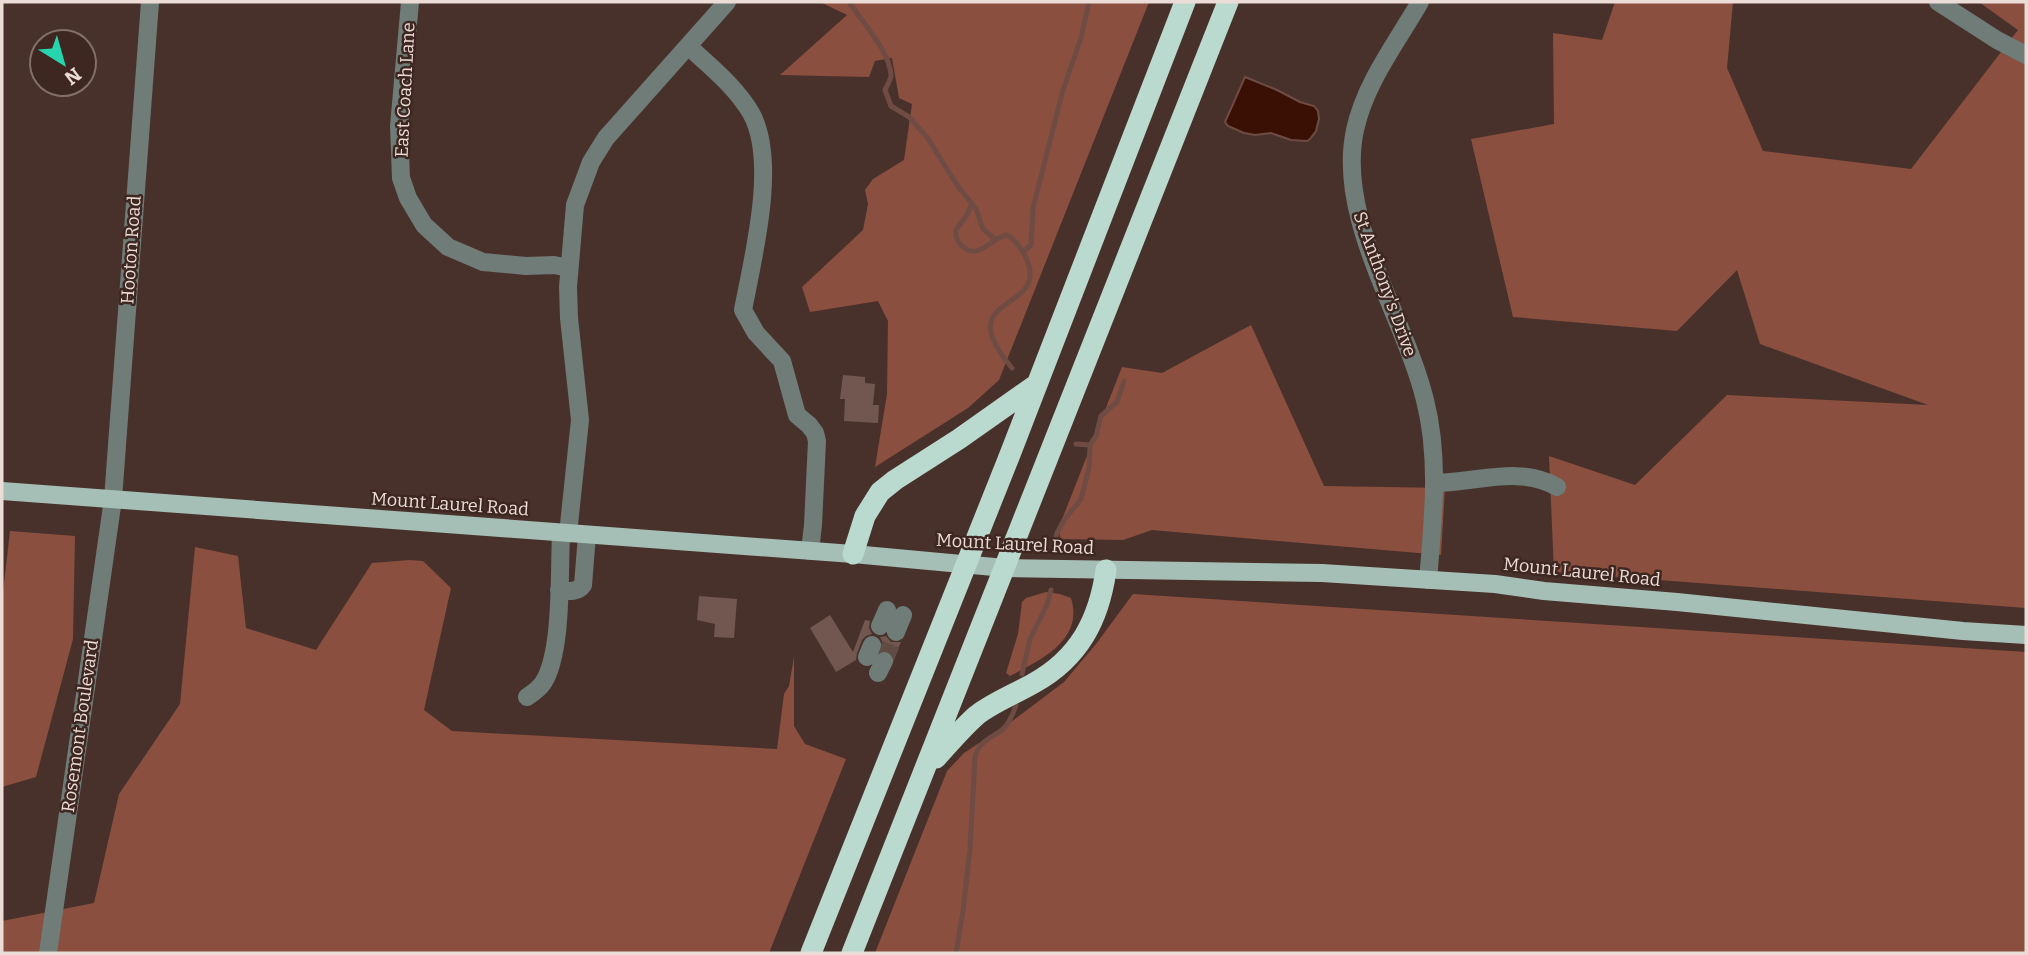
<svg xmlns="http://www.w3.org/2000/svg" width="2028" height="955" viewBox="0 0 2028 955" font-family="Bitter,serif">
	<rect width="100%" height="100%" fill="#49312b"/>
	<!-- green -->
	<path fill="#8a4f3f" d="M820,2H1149L999,380L968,408L875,467L887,394L888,321L878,301L810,312L802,287L863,230L868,204L865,190L873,179L904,160L912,104L899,98L892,58L875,61L869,77L780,75L847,15Z
		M1615,2H1733L1727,68L1763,151L1911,169L2018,30L1979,2H2026V608L1554,572L1549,456L1635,485L1727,395L1928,405L1760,344L1737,270L1677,331L1513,317L1471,139L1554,124L1553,33L1602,40Z
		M1251,325L1324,486L1445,488L1441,555L1152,530L1123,540L1060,539L1059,527L1122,367L1162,373Z
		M10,531L75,536L73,639L36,777L2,787V601Z
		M195,547L238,556L246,628L316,650L372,563L410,560L423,561L451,588L424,710L452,731L777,749L784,694L789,686L794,657V726L805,744L846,759L769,953H2V921L94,903L119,794L180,704Z
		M1046,592L1060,594L1071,598C1084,640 1041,660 1010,676L1006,673L1018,634L1022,602L1026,598Z
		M1133,594L2026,652V953H875L947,771L964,753L1011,722L1064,682L1096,644Z"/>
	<!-- water -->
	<path fill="#3a0f04" stroke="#6f4c43" stroke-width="2" d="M1245,77L1277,90L1300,102L1314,106L1318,111L1319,119L1316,131L1310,139L1307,141L1291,140L1271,133L1255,135L1244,133L1228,126L1225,122Z"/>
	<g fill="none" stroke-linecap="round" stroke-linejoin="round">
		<!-- stream -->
		<path stroke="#6f4c43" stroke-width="5" d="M849,2C861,20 890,52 891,75C891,80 887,85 885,90L891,106L909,117L927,137L957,185L976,209L983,229L995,239
			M972,203L967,215L956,230C956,237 956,241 962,246C979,262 991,237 1007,235C1016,240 1023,251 1027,260C1049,313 948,293 1012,368
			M1023,252L1031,245L1033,208L1063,90L1081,38L1089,2
			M1076,444L1090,445
			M1054,544L1057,533L1064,520L1081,499L1089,468L1090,445L1096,436L1101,416L1117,402L1124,381
			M1022,674L1030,639L1047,605L1051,590
			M956,953L963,911L970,849L975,757C979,741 990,739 1002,730C1009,724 1013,714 1016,705"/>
	</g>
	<!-- building -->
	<path fill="#715750" d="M843,375L865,377V383L875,384L873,405H879L878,423L844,421L845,399H840Z
		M699,596L737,599L734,638L714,637L715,624L697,620Z
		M830,615L853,652L865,620L870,621L869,628L872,634L866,636L862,640L857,653L856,660L836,672L810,628Z
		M886,636L891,642H901L894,657L890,651L882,650L883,643L880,637Z"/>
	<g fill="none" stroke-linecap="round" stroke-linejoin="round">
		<!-- minor-tunnel -->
		<path stroke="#614b45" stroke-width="18" stroke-dasharray="18 9" stroke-linecap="butt" d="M884,661L896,632"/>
		<!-- minor -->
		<path stroke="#6f7c78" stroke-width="18" d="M410,2L399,126L401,178L408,198L424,225L448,247L483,262L526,266L554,265L569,268
			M1420,2C1397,42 1365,83 1355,130C1336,218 1404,315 1425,400C1440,459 1433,520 1428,580
			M1938,2L1997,40L2026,55
			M688,46C710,66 736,87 751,113C778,161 753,257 743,310L756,333L782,361L797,415L809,425L815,433L817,441L813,525L810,551
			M1434,483C1475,483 1520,465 1557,487
			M568,534L580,420L569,318L568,287L575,205L591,162L606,138L727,2
			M559,590C568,591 577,593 583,585L587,535
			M880,626L887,610
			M896,632L903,615
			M867,657L872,645
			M878,673L884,661
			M527,697C533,693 539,689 543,683C563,653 559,570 561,533
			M48,953L113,499L150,2"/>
		<!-- major -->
		<path stroke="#a5bfb6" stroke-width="18" d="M2,491L853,554L1005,568L1322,573L1495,584L1544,591L1677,602L1963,631L2026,635"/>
		<!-- highway -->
		<path stroke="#badacf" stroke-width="21" d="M853,554L865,516L880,492L895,480L959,439L1037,384
			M936,758C949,744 962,728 977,715C994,702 1015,694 1034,683C1079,658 1099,620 1106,570
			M811,953L1009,457L1185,2
			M852,953L1228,2"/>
	</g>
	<g text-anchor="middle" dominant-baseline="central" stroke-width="5" stroke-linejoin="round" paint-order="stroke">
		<!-- street labels -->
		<g font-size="18" fill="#ebdcd7" stroke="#3e2721">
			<text transform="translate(405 90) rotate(-87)">East Coach Lane</text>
			<text transform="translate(131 250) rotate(-86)">Hooton Road</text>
			<text transform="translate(1385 284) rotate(70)">St Anthony's Drive</text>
			<text transform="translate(450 504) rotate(4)">Mount Laurel Road</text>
			<text transform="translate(1015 544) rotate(3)">Mount Laurel Road</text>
			<text transform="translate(1582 572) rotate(6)">Mount Laurel Road</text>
			<text transform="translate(80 726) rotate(-82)">Rosemont Boulevard</text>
		</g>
	</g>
	<!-- border -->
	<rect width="2028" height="955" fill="none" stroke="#ebdcd7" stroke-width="7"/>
	<!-- north arrow -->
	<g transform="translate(63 63) rotate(143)"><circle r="33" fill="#3e2721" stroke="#836f6a" stroke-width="2"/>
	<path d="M0-5L12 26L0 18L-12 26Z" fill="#26d5ae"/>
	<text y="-10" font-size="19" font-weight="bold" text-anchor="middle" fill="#ebdcd7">N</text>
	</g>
</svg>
